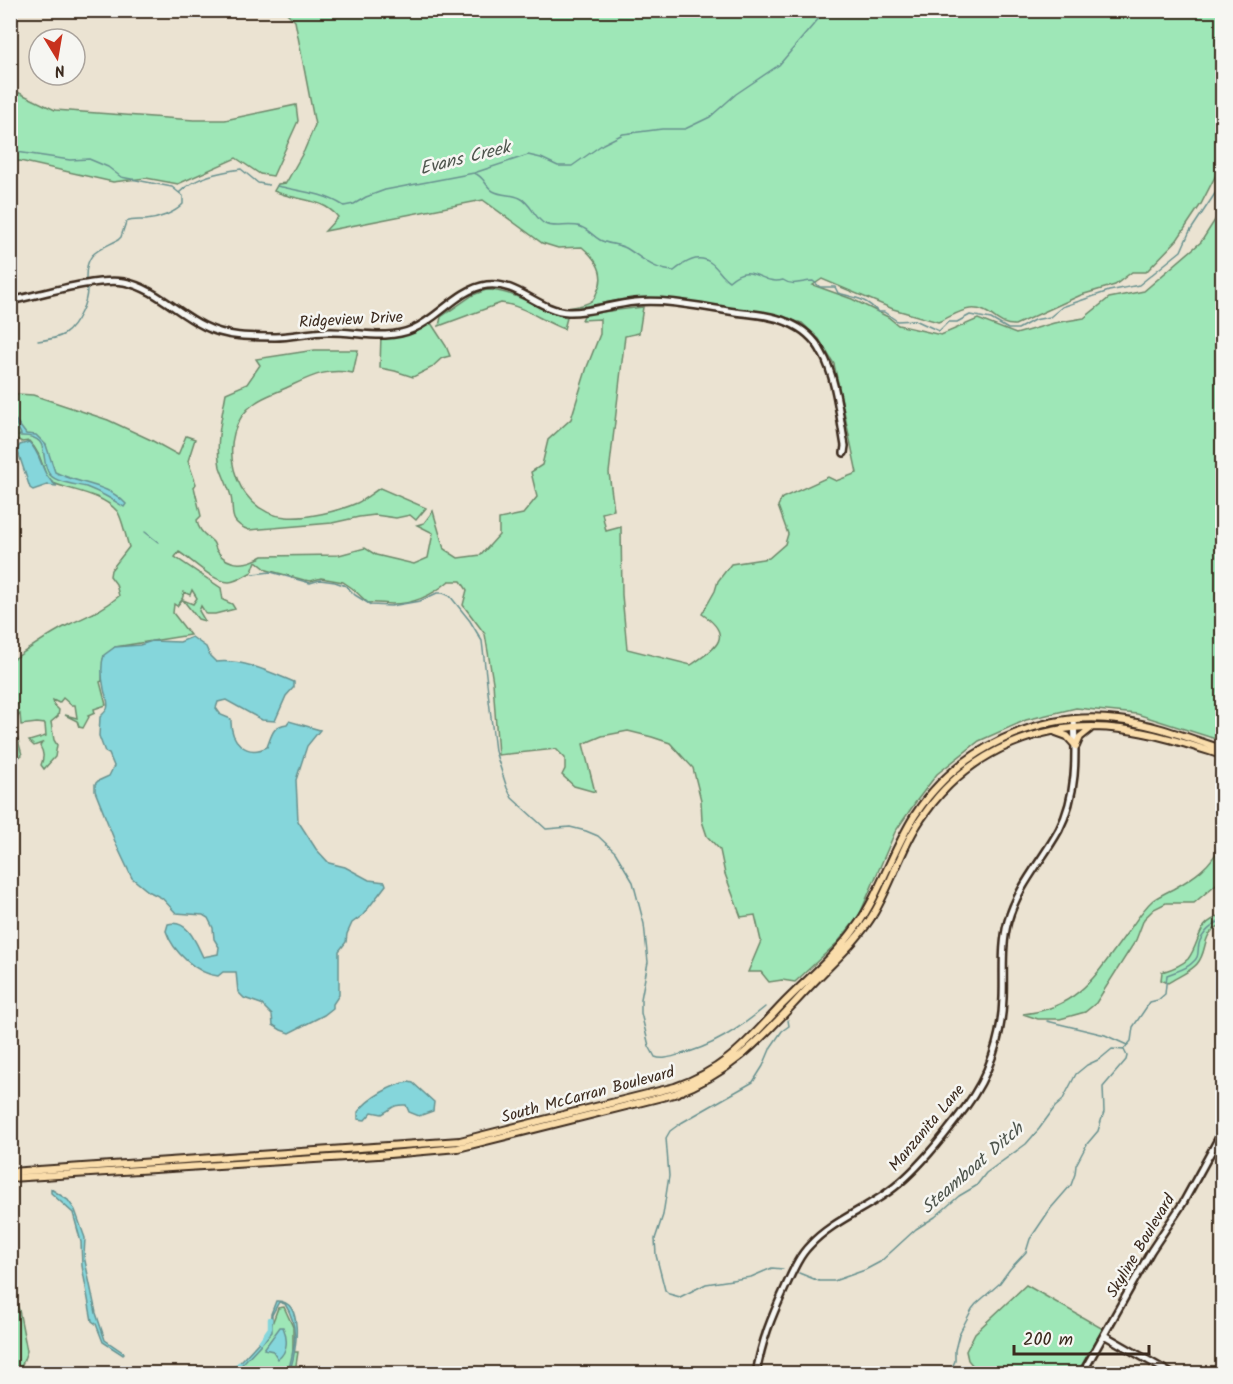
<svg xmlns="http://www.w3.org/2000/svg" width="1233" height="1384" viewBox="0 0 1233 1384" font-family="Kalam,sans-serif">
	<rect width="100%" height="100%" fill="#ebe3d2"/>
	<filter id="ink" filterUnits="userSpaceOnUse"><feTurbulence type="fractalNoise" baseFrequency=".0167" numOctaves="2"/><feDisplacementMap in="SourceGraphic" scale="12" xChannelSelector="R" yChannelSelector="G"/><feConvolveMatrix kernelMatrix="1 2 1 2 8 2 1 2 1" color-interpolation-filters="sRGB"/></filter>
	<g filter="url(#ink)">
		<!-- green -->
		<path fill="#9ee7b7" stroke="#6c886a" stroke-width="1.5" d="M285,11H1222V163L1201,204L1177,240L1146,272H1132L1115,285L1081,295L1015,325C995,326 992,307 970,309C960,310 948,318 938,322L893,309L822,279L813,285L852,299L888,317L898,325L941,335L978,319L1016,334L1054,323L1084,318L1109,298L1144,291L1201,242L1222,209V741L1137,714L1076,708L1026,720L979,741L937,774L915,803L895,832L859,916L838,942L795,982L782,980L769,982L761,972H748L761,941L755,915L741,917L725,874L720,850L707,836L702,821L701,800L693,768L670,743L652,737L628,731L602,736L583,744L595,792L574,786L562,775L565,769V758L556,749L498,755L493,682L485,634L463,605L467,590L461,581H449C434,594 414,604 392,604C384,604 377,602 368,603L352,588L343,582L321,578L311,581L304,580L267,570L256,561L252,572C246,575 236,582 229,582C213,582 192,560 179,552L175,557L221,588L223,600L232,604L235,609L215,614H206L201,606L199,611L205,621L198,619L183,600L193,604L197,598L192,590L190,595L184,592L182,600L177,606L174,604L173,613L190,635L115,647L103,659L102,681L100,682L106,705L94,709L95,713L88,716L89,717L83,728L79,727L77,721L65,715L77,718L75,705H71L63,698L59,703L53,700L54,705L59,710L58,716L51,722L54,740L57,745L55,757L44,769L41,765C44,758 44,753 40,746L42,743L34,746L29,741L46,736L45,724L37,723L21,725L20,714L15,719L14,725L22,755L19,757L14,754L10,748L11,661C30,648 49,634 70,624C89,615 103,610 119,596L116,584L110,576L111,570L129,547C126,538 122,517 117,511C100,492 69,491 48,481C42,466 41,453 29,441L22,442L11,436V387L17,394L33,395L108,420L151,440L178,455L186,436L195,439L188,461L196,484L194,487L201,516L197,520C198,531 206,535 213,542C215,545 215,548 217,551C229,568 248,565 263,556L339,555L365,548L376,555L414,564L428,558L433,533L417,525L424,523L433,511L444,549L458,558L481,555L499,535V519L523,514L537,497L531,472L542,465L548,440L571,419L587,367L600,334V319L582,320L585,314L643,307L639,333L625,336L609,473L614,510L602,513L606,531L621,527L622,595L627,649L691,665C714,649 736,637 702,614L715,591L718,581L731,564L769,558L785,544L788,534L778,506L782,498L828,477L836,481L857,473L834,364L819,339L802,323L761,312L664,299H626L572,309L565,308C573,307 586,306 593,300C595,298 596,294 597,292C607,274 595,258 582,247L558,248L542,243L483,200L325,231L338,217C322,197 295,201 274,191L278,184L286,183L304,151L315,125L295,21Z
			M11,89L55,110L194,120H225L296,105L298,121L273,176L260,174L236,158L178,184L146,178L113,182L20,161L11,163Z
			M486,290C514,290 540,310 567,318L564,329C544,322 522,305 501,303L439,326L441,317L473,295Z
			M429,320L446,346L450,356L442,358L431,368L413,377L395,371L380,368L381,334H396Z
			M315,350H358L353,373C326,368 312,376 288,387C278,392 264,396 255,403C212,433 232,513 286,517C305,519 339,511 357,503C365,499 372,493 380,488L426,508L416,520L410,515L396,518L375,515L359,517L332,523L249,530C225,521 236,510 230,493C227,484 223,476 220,467C215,443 222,416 226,393L247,384L260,365L256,359Z
			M1222,843L1221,880L1194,903H1166L1154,909L1144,919L1136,940L1096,1003L1085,1012L1060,1019H1038L1023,1014C1081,1008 1098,971 1130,929C1137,919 1144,908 1153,900C1159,896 1167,892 1173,889C1195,877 1211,866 1222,843Z
			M1222,916V925C1200,933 1209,950 1197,964C1190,972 1177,977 1168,983L1161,980L1162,972C1172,969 1181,966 1188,959C1201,942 1196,922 1222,916Z
			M1026,1285L1103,1329L1077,1373H979L968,1360L966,1351L975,1333Z
			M11,1291L19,1310L27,1351L19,1373H11Z
			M284,1307L293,1327V1352H298L296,1365L300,1373L231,1374L267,1337L278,1308Z"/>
		<!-- water -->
		<path fill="#85d6db" stroke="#67918f" stroke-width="1.5" d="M11,414L26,434L36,435L46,445L55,472C80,485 107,483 126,504L124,507C112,499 99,492 86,487C75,484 58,483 50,475C38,461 54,434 19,436L21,434Z
			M29,442C44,457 40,475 57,486L47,485L33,490L30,488L17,449L20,445Z
			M192,637L206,647L210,656L216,662C243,659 270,672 294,682V687L286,696L275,721L262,720L226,700L218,702L216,708L221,715L231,719C230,740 245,758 267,747C272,735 272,726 287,724L289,721L320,730L307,746L296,780L298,821L316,849L329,863L345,867L369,880L385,882L386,885L363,915L352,923L347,934L346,942L339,951V995L333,1004V1008L324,1015L289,1033L281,1030L273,1025L272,1015L261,1004L244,998L238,992L236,972H223L218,976C197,974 173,952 166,931L168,924C188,919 196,943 203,957L218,954L219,947L214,939L213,928L208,918L203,915L176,913L162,898L148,891L132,878L116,844L95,791V784L98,781L109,776L114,766L109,754L105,752L99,736L100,717C101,716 106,711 107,709C110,702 105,696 104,689C102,679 100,666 104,655L115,647L140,645L152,641L180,642Z
			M409,1082L413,1083L434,1102L433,1111L419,1116L409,1112L406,1105C393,1104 392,1109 382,1114L372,1112L365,1120L358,1119V1112C368,1098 393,1084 409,1082Z
			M51,1189L68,1200L75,1210L85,1238L84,1256L96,1313L105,1340L124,1353L123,1355L103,1342L96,1324L92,1321L82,1266L81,1242L73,1213L51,1193Z
			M276,1301C305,1299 296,1351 291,1367L295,1373H292L289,1368C295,1345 299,1326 285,1304L279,1302L272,1315V1332L234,1373H230L270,1330L271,1314Z
			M280,1327H283C288,1338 288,1352 278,1359L273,1351L264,1349Z"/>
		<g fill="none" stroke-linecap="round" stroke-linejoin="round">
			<!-- stream -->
			<path stroke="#67918f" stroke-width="1.5" d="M10,151L70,160L89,159L108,167L121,177L172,187L183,196V204C175,213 158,219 146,220C139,220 132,219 126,222L121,237L118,240C97,251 85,252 86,281
				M474,173C484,176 485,186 493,191C502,196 512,194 520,198C531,203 535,219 545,224C555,229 569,223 581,227C589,230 593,236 600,240C607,244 618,244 626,248C643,258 653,270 674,271C684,263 698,253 711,263C718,268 721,276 729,281C752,260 761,286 783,280C793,287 802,281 813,281L820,287H835L838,293C856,298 865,298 878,312H884L897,321L915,320L939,331L948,322H957L970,315L991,319L1008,329H1018L1034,320L1050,317L1062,307L1109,291L1139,285L1181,251L1189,233L1222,183
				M277,186C299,191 324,193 344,206L354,204L366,197L385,190L474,173L528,155L541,158L558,166H572L603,144L623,134L662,129H685L710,117L736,94L779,65L826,10
				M180,192C195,177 220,172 241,169L258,183L269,185
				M38,341C62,338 70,335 81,312C85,304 87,298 87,289
				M145,532L158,542
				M253,574L271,572L310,583L320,580L335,582L346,586L355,595L371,605L391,606L420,601L437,593H443L450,596L470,621L482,641L495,751L507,788L512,798L546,829L570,827L586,831L598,836L615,852L633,882L644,924L648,962L641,999V1013L649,1046L655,1057C663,1060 671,1057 678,1055C712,1047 739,1029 765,1007
				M1047,1021L1105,1035L1127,1045
				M1123,1050L1131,1041L1133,1027L1150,1002L1158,1000L1165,994L1167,975C1176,971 1186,970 1193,962C1200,956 1197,952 1199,944C1202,933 1213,924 1222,920
				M783,1269L772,1268L751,1277L706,1284L680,1297L669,1294L665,1290L656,1255L655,1239L663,1215L669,1176L666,1138L670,1131L681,1123L753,1082L763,1066L771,1047L782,1031L789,1026L788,1020
				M799,1273L819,1281H834L865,1270L880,1262L916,1229L935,1217L959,1196L976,1186L986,1173L1026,1144L1039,1129L1055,1107L1062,1101L1076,1074L1087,1065L1100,1059L1112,1049L1124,1050L1127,1056L1126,1060L1103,1087L1104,1112L1101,1121L1098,1131L1087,1144L1076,1165L1075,1174L1071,1185L1051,1208L1030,1239L1026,1252L1010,1269L999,1284L976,1304L972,1309L959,1334L955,1350V1361L949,1374"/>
			<!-- canal -->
			<path stroke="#85d6db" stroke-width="4.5" d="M261,1341L270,1328V1319
				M230,1374L239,1364"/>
			<!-- tertiary casing -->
			<g stroke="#3b2a1e" stroke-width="10">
				<path id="tertiary" d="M10,301C39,295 97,277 124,282C155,288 177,313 204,326C225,337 251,337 275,337C292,337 310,332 327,332C355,331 387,341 413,329C439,318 458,289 487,285C517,281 539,311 568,312C590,313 612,304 635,302C668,299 702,307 735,312C752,314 771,315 787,322C802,328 815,339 822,353C836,376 840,419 845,446L844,453
					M1104,1335L1172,1374
					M756,1374C762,1340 771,1318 785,1288C792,1273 798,1257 810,1245C830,1223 861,1211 885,1194C914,1175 944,1136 965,1108C989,1076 1002,1037 1003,998C1004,972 1001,946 1008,921C1018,886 1042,861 1059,830C1077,795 1076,757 1074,719
					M1082,1374L1151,1251L1183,1203L1222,1132"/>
			</g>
			<!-- primary casing -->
			<g stroke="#3b2a1e" stroke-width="10">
				<path id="primary" d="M1056,732L1067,736L1076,746
					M1076,746L1080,737L1090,729
					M10,1172L460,1141L675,1087C726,1069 745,1044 781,1006C805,981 836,956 856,927C881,892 892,851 915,815C958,749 1039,710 1118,720C1154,724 1188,738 1222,749
					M10,1178L378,1155L458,1148L674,1094C739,1070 768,1030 814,982C835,960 859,939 874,913C893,881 903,842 926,812C970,750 1046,719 1121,729C1155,733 1190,745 1222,755"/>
			</g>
			<!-- tertiary -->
			<use href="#tertiary" stroke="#f6f6f2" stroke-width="5"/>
			<!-- primary -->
			<use href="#primary" stroke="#faddab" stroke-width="6"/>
		</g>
	</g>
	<g text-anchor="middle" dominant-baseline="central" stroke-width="5" stroke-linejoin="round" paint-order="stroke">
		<!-- street labels -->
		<g font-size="16" fill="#3b2a1e" stroke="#f6f6f2">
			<text transform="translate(351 320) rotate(-3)">Ridgeview Drive</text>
			<text transform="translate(588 1095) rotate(-15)">South McCarran Boulevard</text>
			<text transform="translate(927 1128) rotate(-50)">Manzanita Lane</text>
			<text transform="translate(1141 1246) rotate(-59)">Skyline Boulevard</text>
		</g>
		<!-- water labels -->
		<g font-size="18" font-style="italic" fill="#4e554d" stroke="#f6f6f2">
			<text transform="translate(465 159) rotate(-14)">Evans Creek</text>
			<text transform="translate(973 1169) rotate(-41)">Steamboat Ditch</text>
		</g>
	</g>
	<!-- margin -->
	<rect width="1233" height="1384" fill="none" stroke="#f6f6f2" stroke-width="36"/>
	<rect x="18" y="18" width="1197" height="1348" fill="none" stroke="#3b2a1e" stroke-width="2" filter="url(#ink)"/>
	<!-- north arrow -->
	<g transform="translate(57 57) rotate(169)"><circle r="28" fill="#f6f6f2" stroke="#aba49d" stroke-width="1.5"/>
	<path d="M0-4.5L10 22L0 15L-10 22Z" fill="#c8321e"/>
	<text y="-9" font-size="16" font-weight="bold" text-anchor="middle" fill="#3b2a1e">N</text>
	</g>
	<!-- scale -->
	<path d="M1014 1345v9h135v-9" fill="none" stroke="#3b2a1e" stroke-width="3"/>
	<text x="1023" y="1345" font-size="18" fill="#3b2a1e" stroke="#f6f6f2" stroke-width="4.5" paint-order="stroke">200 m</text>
</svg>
